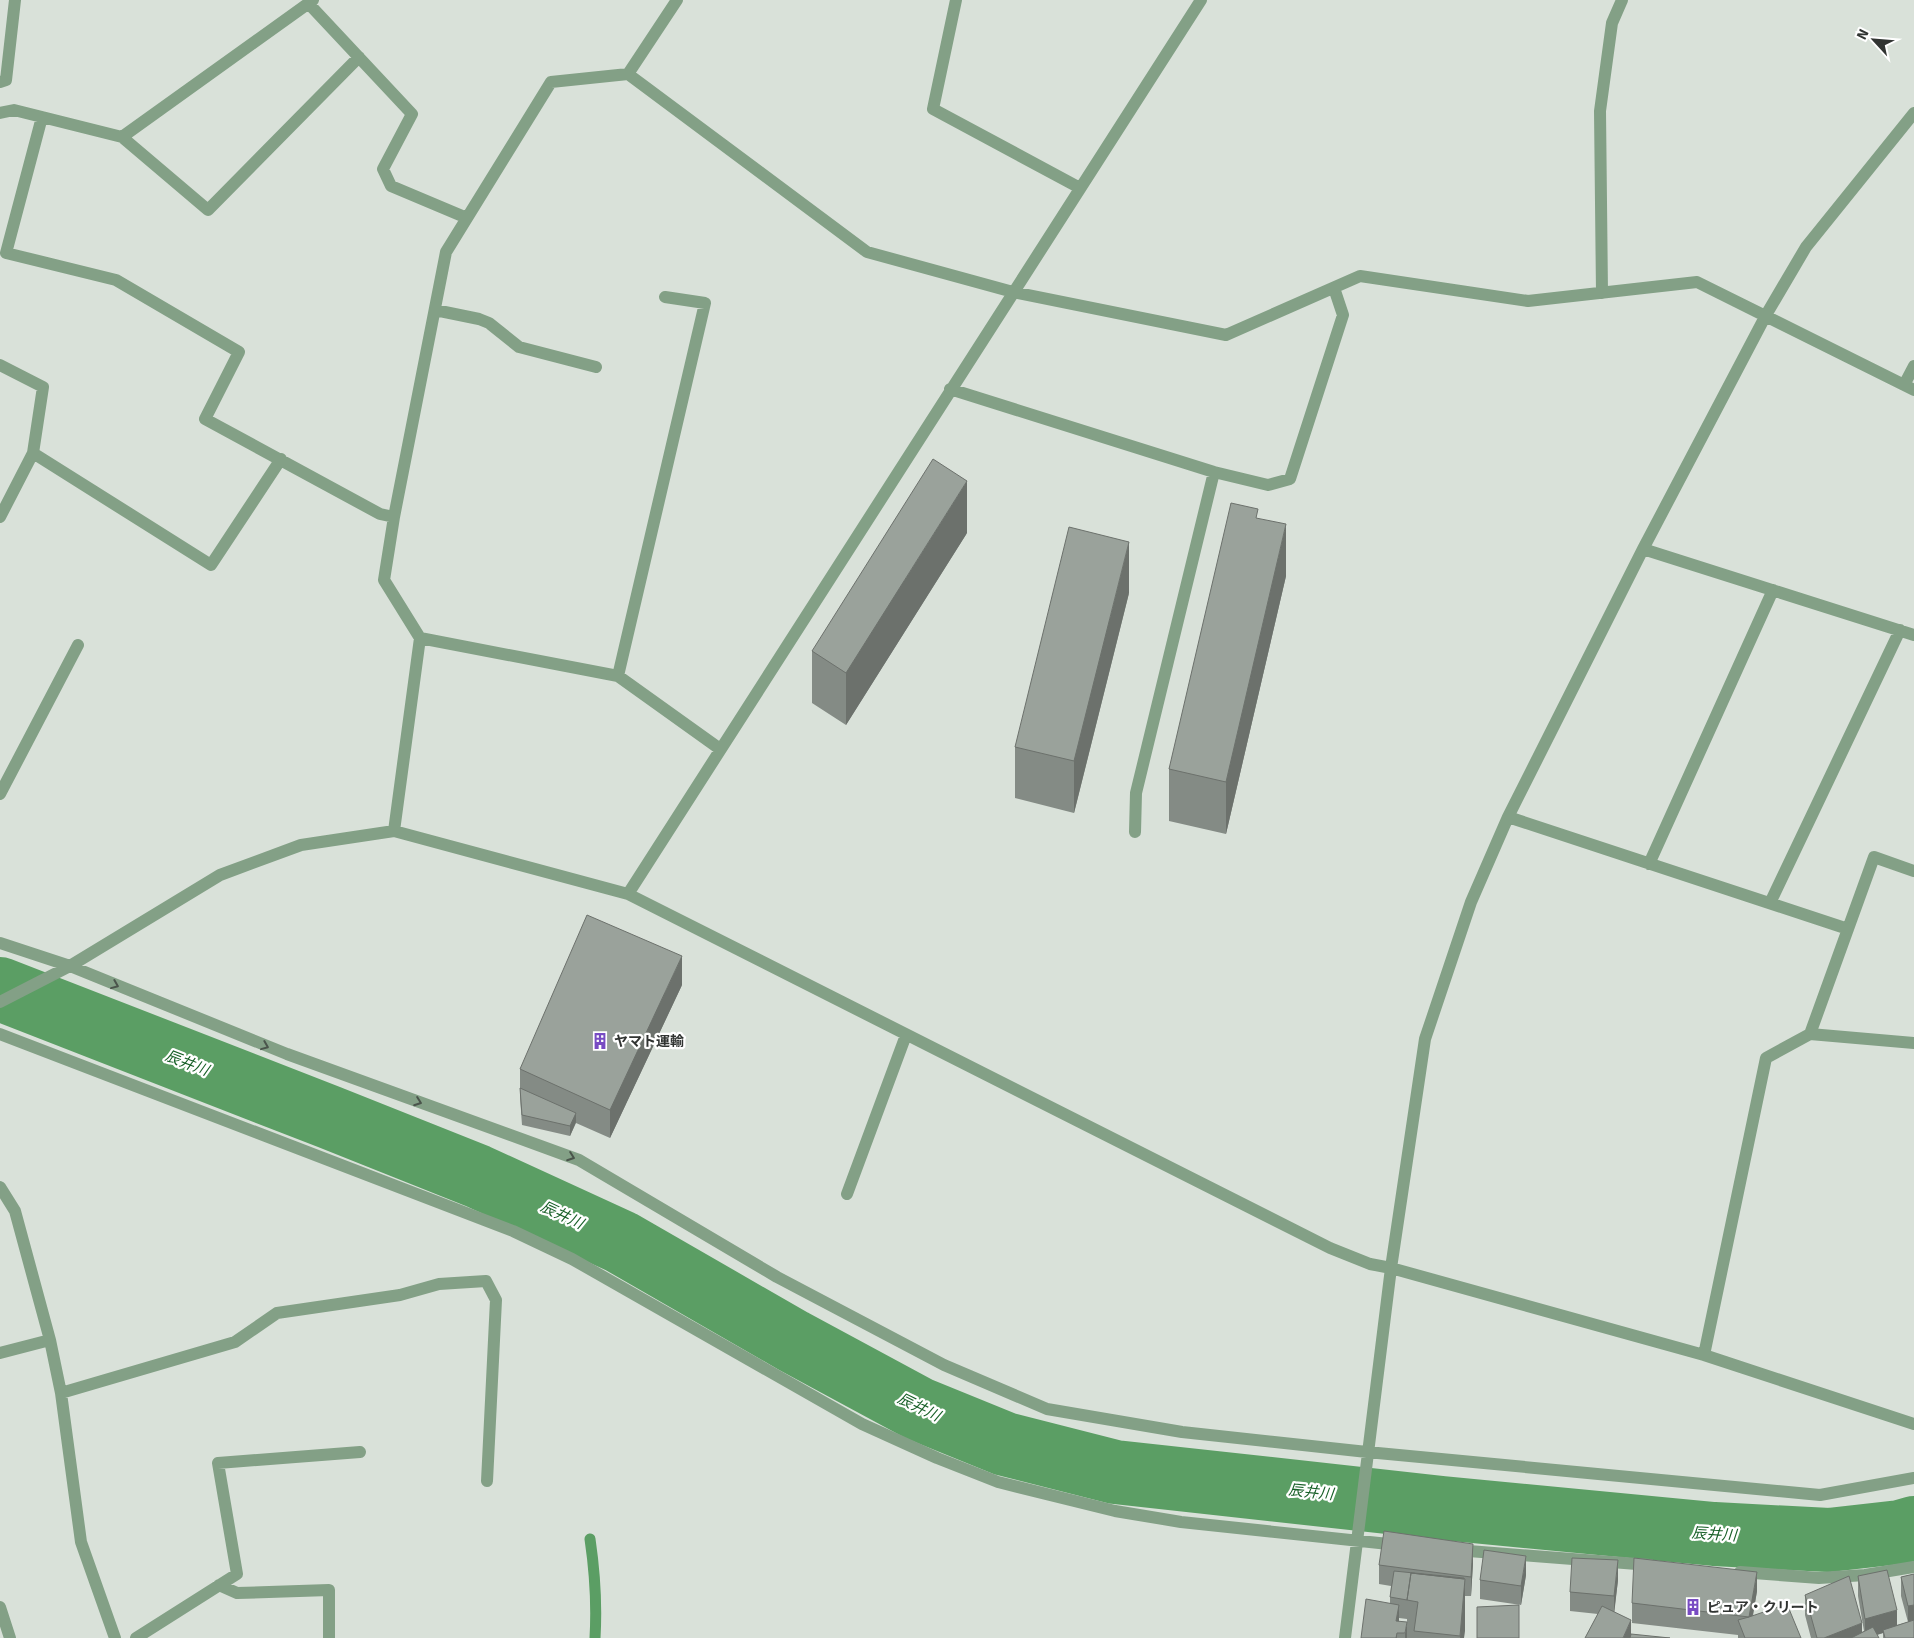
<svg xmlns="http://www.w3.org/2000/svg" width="1914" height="1638" viewBox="0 0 1914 1638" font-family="Signika,'Noto Sans JP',sans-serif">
	<rect width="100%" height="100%" fill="#d9e1d9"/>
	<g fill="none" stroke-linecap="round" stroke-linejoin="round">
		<!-- stream -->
		<path stroke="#5b9e64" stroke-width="11" d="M590,1539C595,1573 597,1604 595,1638"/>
		<!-- river -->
		<path stroke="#5b9e64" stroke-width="64" d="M0,989L329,1117L477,1176L621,1242L793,1341L919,1409L1005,1444L1115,1472L1442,1508L1714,1534L1829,1540L1900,1532L1914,1528"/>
		<!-- minor -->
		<path stroke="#83a086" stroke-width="12" d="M677,0L628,74L551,82L446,252L394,517L384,580L420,638L618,676L720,749
			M956,0L933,109L1080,188
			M308,3L412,114L383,169L391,186L467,218
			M628,74L867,252L1013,292L1226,335L1360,276L1528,301L1697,282L1914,390
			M0,82L6,80L15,0
			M0,113L14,110L122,137L313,0
			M42,117L6,253L116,280L239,352L205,419L380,514L394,517
			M122,137L208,210L359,57
			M1602,293L1600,111L1612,23L1622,0
			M435,310L479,319L489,323L519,347L596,367
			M0,365L43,387L33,453L0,517
			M1904,385L1914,366
			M950,389L1214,472L1268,485L1290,479L1343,315L1334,288
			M33,453L211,565L281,459
			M1643,549L1914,635
			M618,676L705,303L665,297
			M0,794L78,645
			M1508,817L1848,929
			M394,831L420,638
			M1135,832L1136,793L1214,472
			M1649,864L1773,590
			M628,894L1201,0
			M1770,903L1900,630
			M0,943L70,966L287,1054L579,1160L777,1277L944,1365L1047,1409L1182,1432L1367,1452L1820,1495L1914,1478
			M0,1002L70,966L220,875L301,845L394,831L628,894L1330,1248L1370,1264L1391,1268L1704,1355L1914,1424
			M0,1034L513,1231L572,1259L862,1424L937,1458L998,1482L1115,1511L1181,1522L1398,1545
			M1810,1034L1874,857L1914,871
			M0,1187L15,1211L50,1340L61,1393L81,1542L115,1638
			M847,1194L906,1035
			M0,1353L50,1340
			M1704,1355L1766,1058L1810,1034L1914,1043
			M61,1393L235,1342L277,1313L400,1295L439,1284L486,1281L496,1300L487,1481
			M1456,1550L1650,1565
			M1740,1572L1819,1578L1865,1575L1914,1567
			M219,1585L237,1593L329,1590V1638
			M0,1607L10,1638
			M136,1638L237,1574L218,1463L360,1452
			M1345,1638L1391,1268L1425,1039L1471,902L1508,817L1643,549L1766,315L1806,247L1914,113"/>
	</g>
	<!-- wall -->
	<path fill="#848b85" d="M1258,518L1286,576L1226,834L1169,821V769Z
		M967,533L846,725L812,703V651Z
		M1129,593L1074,813L1015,798V747Z
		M682,985L610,1138L576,1123L570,1136L522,1125L520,1097V1069Z
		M1473,1563L1471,1596H1465L1464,1638H1407V1619L1399,1618V1621L1407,1638H1361L1390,1603V1597L1391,1586L1379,1584V1565Z
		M1914,1574V1638H1883V1633L1877,1635L1879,1638H1811L1805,1615V1595L1862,1632L1864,1631L1858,1596V1576L1897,1625L1908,1622L1901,1596V1577Z
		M1526,1575L1521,1605L1480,1599V1580Z
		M1618,1580L1614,1612L1585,1638L1598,1614L1570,1611V1592Z
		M1757,1591L1753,1616L1801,1638H1738V1635L1632,1623V1603Z"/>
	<!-- shaded-wall -->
	<path fill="#6c716c" d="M967,481V533L846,725V673Z
		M1286,524V576L1226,834V782Z
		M1129,542V593L1074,813V761Z
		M682,956V985L610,1138V1110Z
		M576,1113V1122L570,1136V1126Z
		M1473,1544V1563L1471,1596V1577Z
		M1526,1556V1575L1521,1605V1586Z
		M1618,1560V1580L1614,1615V1596Z
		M1757,1572V1591L1749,1636V1617Z
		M1465,1579V1631L1464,1638H1460Z
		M1399,1605V1624L1397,1633V1638H1396V1621Z
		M1914,1605V1624L1908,1626V1606Z
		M1897,1610V1629L1883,1630V1633L1865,1638V1619Z
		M1631,1620V1638H1623Z
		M1407,1622V1638H1405V1633Z
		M1862,1623V1638H1824Z"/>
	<!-- building -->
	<path fill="#9aa29b" stroke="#6c716c" d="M933,459L967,481L846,673L812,651Z
		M1231,503L1258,509L1256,518L1286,524L1226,782L1169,769Z
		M1069,527L1129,542L1074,761L1015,747Z
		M587,915L682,956L610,1110L520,1069Z
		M520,1088L576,1113L570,1126L522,1115Z
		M1384,1531L1473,1544L1471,1577L1379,1565Z
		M1484,1550L1526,1556L1521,1586L1480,1580Z
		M1572,1558L1618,1560L1614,1596L1570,1592Z
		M1634,1558L1757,1572L1749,1617L1787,1604L1801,1638H1745L1738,1620L1749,1617L1632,1603Z
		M1887,1570L1897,1610L1865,1619L1858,1576Z
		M1394,1571L1464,1578V1579L1411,1573L1407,1600L1390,1597Z
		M1411,1573L1465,1579L1460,1636L1414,1631L1418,1602L1407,1600Z
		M1914,1574V1605L1908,1606L1901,1577Z
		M1849,1576L1862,1623L1824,1638H1817L1805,1595Z
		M1366,1599L1399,1605L1396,1621L1407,1622L1405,1633H1397L1396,1638H1361Z
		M1519,1605V1638H1477V1607Z
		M1602,1606L1631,1620L1623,1638H1585Z
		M1914,1620V1638H1885L1883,1630Z
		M1873,1627L1879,1638H1851Z
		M1631,1634L1670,1638H1630Z"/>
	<!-- one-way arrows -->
	<defs><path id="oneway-chevron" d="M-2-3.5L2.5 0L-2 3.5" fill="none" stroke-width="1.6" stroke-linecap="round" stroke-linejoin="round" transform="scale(1.25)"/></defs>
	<g stroke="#4a544b">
		<use href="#oneway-chevron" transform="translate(115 985) rotate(22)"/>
		<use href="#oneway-chevron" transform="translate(265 1046) rotate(22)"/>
		<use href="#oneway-chevron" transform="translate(418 1102) rotate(20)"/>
		<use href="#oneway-chevron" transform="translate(571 1157) rotate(20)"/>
	</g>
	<!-- icons -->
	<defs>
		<g id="building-bare" transform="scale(1.35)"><path d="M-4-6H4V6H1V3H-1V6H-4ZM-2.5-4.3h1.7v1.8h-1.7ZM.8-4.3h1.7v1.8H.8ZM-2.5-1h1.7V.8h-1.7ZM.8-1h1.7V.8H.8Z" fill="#784bc3" stroke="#fff" stroke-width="2.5" paint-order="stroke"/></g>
	</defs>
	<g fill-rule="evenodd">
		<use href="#building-bare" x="600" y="1041"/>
		<use href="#building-bare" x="1693" y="1607"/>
	</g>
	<g text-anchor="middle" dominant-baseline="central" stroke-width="4.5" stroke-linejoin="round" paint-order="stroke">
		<!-- poi labels -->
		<g font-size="14" font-weight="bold" fill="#313432" stroke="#fff" text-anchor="start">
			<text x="614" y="1041">ヤマト運輸</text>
			<text x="1707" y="1607">ピュア・クリート</text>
		</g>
		<!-- water labels -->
		<g font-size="15" font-style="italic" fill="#186028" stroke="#fff">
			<text transform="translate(187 1063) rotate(21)">辰井川</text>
			<text transform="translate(562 1215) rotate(25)">辰井川</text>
			<text transform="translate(919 1407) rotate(26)">辰井川</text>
			<text transform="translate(1311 1492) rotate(6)">辰井川</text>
			<text transform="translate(1714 1534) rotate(4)">辰井川</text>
		</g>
	</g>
	<!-- north arrow -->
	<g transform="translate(1874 40) rotate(296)" stroke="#ffffff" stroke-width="4" paint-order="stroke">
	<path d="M0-4L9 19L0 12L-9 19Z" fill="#313432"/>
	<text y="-8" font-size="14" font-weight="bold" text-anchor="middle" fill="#313432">N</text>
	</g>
</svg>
